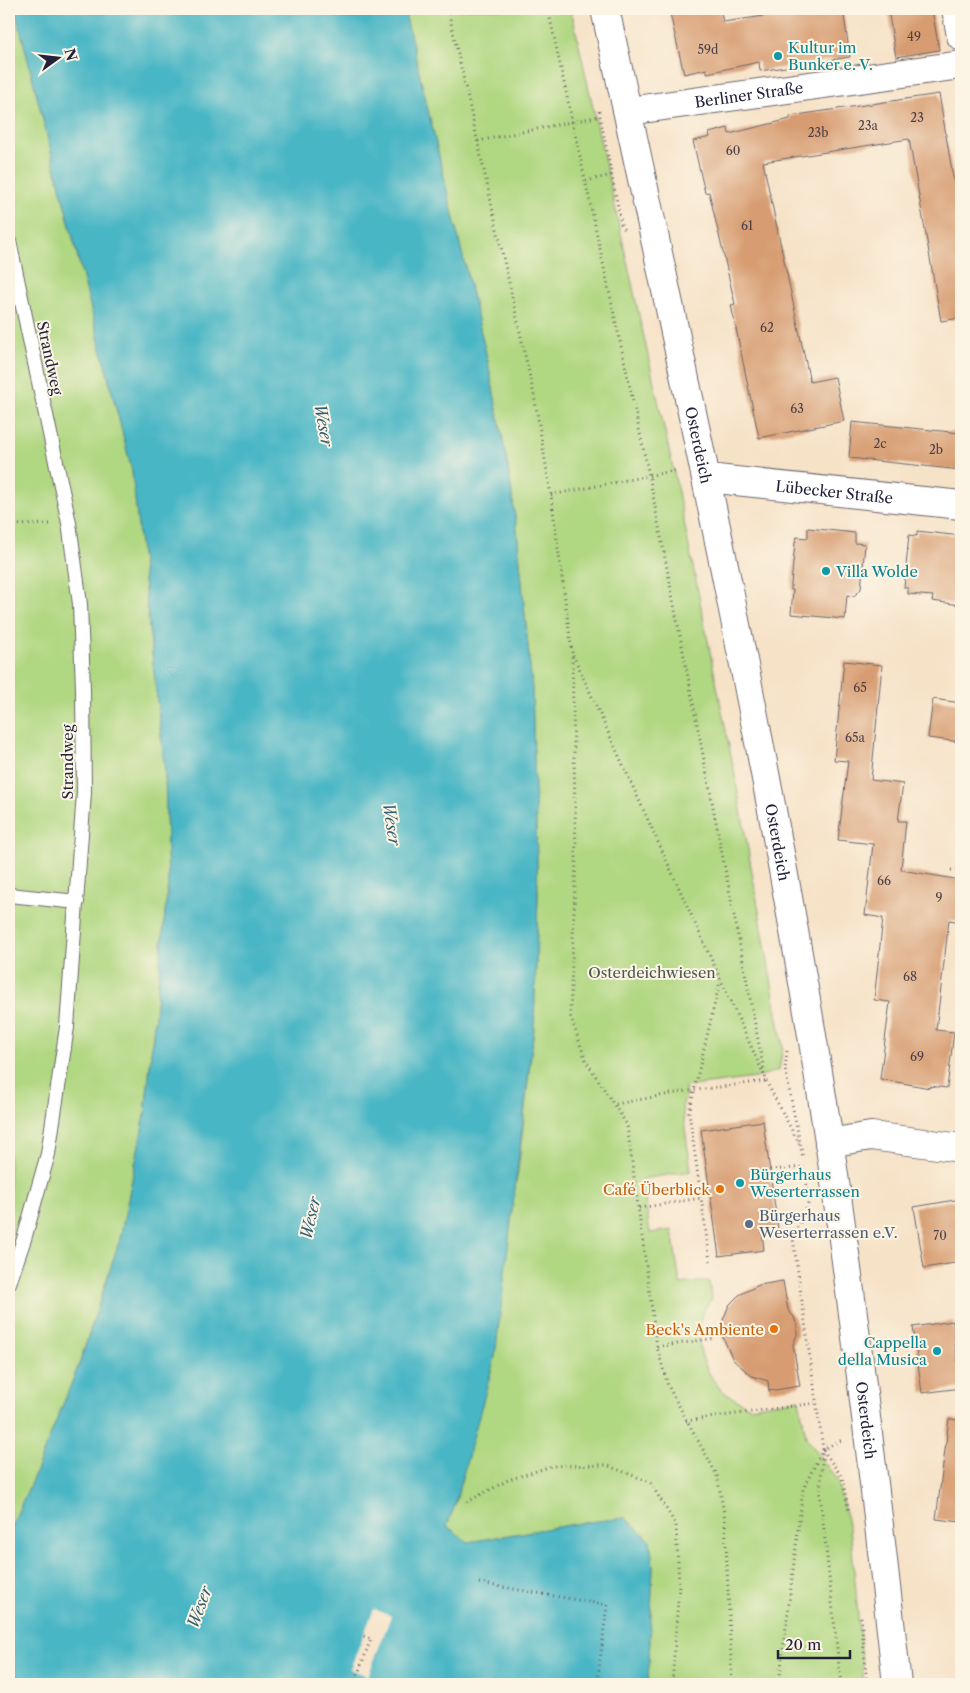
<svg xmlns="http://www.w3.org/2000/svg" width="970" height="1693" viewBox="0 0 970 1693" font-family="'Libre Caslon Text',serif">
	<rect width="100%" height="100%" fill="#fcf5e5"/>
	<filter id="ink" filterUnits="userSpaceOnUse"><feTurbulence type="fractalNoise" baseFrequency=".02" numOctaves="2"/><feDisplacementMap in="SourceGraphic" scale="10" xChannelSelector="R" yChannelSelector="G"/><feConvolveMatrix kernelMatrix="1 2 1 2 8 2 1 2 1" color-interpolation-filters="sRGB"/></filter>
	<filter id="wash" filterUnits="userSpaceOnUse"><feTurbulence type="fractalNoise" baseFrequency=".0096" numOctaves="4" result="noise"/><feDisplacementMap in="SourceGraphic" scale="20" xChannelSelector="R" yChannelSelector="G"/><feGaussianBlur stdDeviation="1.12" result="paint"/><feColorMatrix in="noise" values="0 0 0 0 0 0 0 0 0 0 0 0 0 0 0 0 0 1.4 0 .05"/><feComposite in="paint" operator="in"/></filter>
	<g filter="url(#wash)">
		<rect width="100%" height="100%" fill="#f6e2c7"/>
		<!-- green -->
		<path fill="#b0d781" stroke="#697c5e" d="M9,9H15L132,471L165,772L168,883L145,1115L120,1239L80,1362L37,1469L9,1532Z
			M404,9H571L675,477L735,776L783,1047L779,1070L755,1078L685,1087L686,1096L682,1106L691,1171L642,1179L650,1233L672,1230L680,1284L709,1281L712,1299C690,1322 698,1362 717,1385C725,1395 739,1401 750,1407L799,1399L806,1437L837,1480L851,1536L864,1684H648L653,1566L650,1540L625,1518L581,1523L468,1542L447,1526L457,1499L518,1172L534,1028L538,896L532,688L517,531L508,467L488,362Z"/>
		<!-- water -->
		<path fill="#49b6c5" stroke="#366c80" d="M15,9H404L488,362L508,467L517,531L532,688L538,896L534,1028L495,1357L454,1508L447,1526L468,1542L581,1523L625,1518L650,1540L653,1566L648,1684H9V1532L37,1469L80,1362L120,1239L145,1115L168,883L165,772L132,471Z"/>
		<!-- pier -->
		<path fill="#f6e2c7" d="M374,1609L391,1616L368,1676L350,1669Z"/>
		<g id="blocks">
			<!-- building -->
			<path fill="#d79c71" d="M669,9H720L723,22L812,9H843L850,57L760,71L759,62L707,73V69L684,74Z
				M888,9H932L939,50L896,57Z
				M939,94L961,224V318L941,321L909,139L763,162L810,382L835,377L844,421L759,438L731,305L735,304L709,192L705,193L693,141L710,137L709,133L728,128L729,134L790,119V116Z
				M852,422L961,433V470L849,458Z
				M808,528L855,533V543L865,544L861,589L854,596L847,595L845,619L791,614L793,590H791V584L795,543L797,537L808,538Z
				M917,531L961,536V605L932,601L933,596L908,594V588H904L909,535L917,536Z
				M844,661L882,665L871,780L903,784L898,821H906L901,870L961,880V922L949,920L936,1030L954,1032L947,1088L930,1086V1088L880,1079L890,1002L874,1000L883,918L865,915L873,844L838,840L848,761L834,760Z
				M933,699L961,703V742L928,738Z
				M763,1121L778,1229L762,1232L764,1250L719,1256L701,1130Z
				M961,1199V1262L924,1268L914,1207Z
				M783,1281L788,1310L794,1317L797,1326V1335L793,1344L800,1386L769,1391L768,1381L752,1376L733,1360L722,1335L723,1320L729,1305L739,1295L759,1285Z
				M953,1321L961,1388L922,1393L913,1327Z
				M949,1419L961,1420V1522L936,1519Z"/>
		</g>
	</g>
	<g filter="url(#ink)">
		<use href="#blocks" fill-opacity="0" stroke="#6c656c" stroke-width="1"/>
		<g fill="none" stroke-linecap="round" stroke-linejoin="round">
			<!-- service casing -->
			<g stroke="#6c656c" stroke-width="16">
				<path id="service" d="M9,241L69,523L80,604L83,689L84,793L67,1027L48,1154L24,1239L9,1283
					M9,895L77,902"/>
			</g>
			<!-- minor casing -->
			<g stroke="#6c656c" stroke-width="30">
				<g id="minor">
					<path d="M956,9L961,36"/>
					<path id="s1" d="M628,111L961,65"/>
					<path id="s2" d="M707,478L961,505"/>
				</g>
			</g>
			<!-- tertiary casing -->
			<g stroke="#6c656c" stroke-width="30">
				<path id="tertiary" d="M829,1143L871,1136L961,1148"/>
			</g>
			<!-- primary casing -->
			<g stroke="#6c656c" stroke-width="30">
				<g id="primary">
					<path id="s3" d="M605,9C687,385 770,761 829,1141C856,1322 877,1503 897,1684"/>
				</g>
			</g>
			<!-- path -->
			<path stroke="#6c656c" stroke-width="3" stroke-dasharray="1 4" stroke-linecap="butt" d="M448,9L534,395L551,495L572,652L576,859L570,1015L586,1061L627,1125L657,1347L668,1386L717,1475L725,1519L732,1684
				M548,9L649,475L766,1081L681,1092L616,1104
				M599,111L622,227L626,232
				M478,141L600,116
				M586,181L612,175
				M551,495L678,470
				M9,525L51,524
				M573,655L764,1075
				M951,870L961,871
				M787,1051L785,1069L803,1158
				M766,1081L799,1144
				M770,1170L805,1167
				M807,1184L809,1202L793,1238L823,1449L820,1494L841,1684
				M639,1208L701,1198
				M710,1261L689,1112L720,981
				M657,1347L716,1338
				M686,1421L815,1403
				M823,1450L842,1477L849,1512
				M467,1502L508,1480L552,1466L606,1465L650,1482L676,1525L679,1585L672,1684
				M479,1583L607,1605L597,1684
				M861,1617L867,1684
				M354,1684L371,1639L363,1636
				M779,1684L803,1489L823,1449L844,1439"/>
			<!-- service -->
			<use href="#service" stroke="#fff" stroke-width="14"/>
			<!-- minor -->
			<use href="#minor" stroke="#fff" stroke-width="28"/>
			<!-- tertiary -->
			<use href="#tertiary" stroke="#fff" stroke-width="28"/>
			<!-- primary -->
			<use href="#primary" stroke="#fff" stroke-width="28"/>
		</g>
	</g>
	<!-- markers -->
	<g fill="#0f9aa8" stroke="#fcf5e5" stroke-width="2">
		<circle cx="778" cy="56" r="5"/>
		<circle cx="826" cy="571" r="5"/>
		<circle cx="740" cy="1183" r="5"/>
		<circle cx="937" cy="1351" r="5"/>
	</g>
	<g fill="#e8710a" stroke="#fcf5e5" stroke-width="2">
		<circle cx="720" cy="1189" r="5"/>
		<circle cx="774" cy="1329" r="5"/>
	</g>
	<circle fill="#5c6f8a" stroke="#fcf5e5" stroke-width="2" cx="749" cy="1224" r="5"/>
	<g text-anchor="middle" dominant-baseline="central" stroke-width="4" stroke-linejoin="round" paint-order="stroke">
		<!-- number labels -->
		<g font-size="12" fill="#4f4048">
			<text x="914" y="36">49</text>
			<text x="708" y="49">59d</text>
			<text x="917" y="117">23</text>
			<text x="868" y="125">23a</text>
			<text x="818" y="132">23b</text>
			<text x="733" y="150">60</text>
			<text x="747" y="225">61</text>
			<text x="767" y="327">62</text>
			<text x="797" y="408">63</text>
			<text x="880" y="443">2c</text>
			<text x="936" y="449">2b</text>
			<text x="860" y="687">65</text>
			<text x="855" y="737">65a</text>
			<text x="884" y="880">66</text>
			<text x="939" y="897">9</text>
			<text x="910" y="976">68</text>
			<text x="917" y="1056">69</text>
			<text x="940" y="1235">70</text>
		</g>
		<!-- culture labels -->
		<g font-size="15" fill="#0d838f" stroke="#fcf5e5" text-anchor="start">
			<text x="788" y="47">Kultur im<tspan x="788" dy="17">Bunker e. V.</tspan></text>
			<text x="836" y="571">Villa Wolde</text>
			<text x="750" y="1174">Bürgerhaus<tspan x="750" dy="17">Weserterrassen</tspan></text>
			<text x="927" y="1342" text-anchor="end">Cappella<tspan x="927" dy="17">della Musica</tspan></text>
		</g>
		<!-- street labels -->
		<g font-size="15" fill="#22223b" stroke="#fcf5e5">
			<text stroke="none"><textPath href="#s1" startOffset="122">Berliner Straße</textPath></text>
			<text transform="translate(50 358) rotate(78)">Strandweg</text>
			<text stroke="none"><textPath href="#s3" startOffset="446">Osterdeich</textPath></text>
			<text stroke="none"><textPath href="#s2" startOffset="128">Lübecker Straße</textPath></text>
			<text transform="translate(67 762) rotate(-90)">Strandweg</text>
			<text stroke="none"><textPath href="#s3" startOffset="851">Osterdeich</textPath></text>
			<text stroke="none"><textPath href="#s3" startOffset="1436">Osterdeich</textPath></text>
		</g>
		<!-- park labels -->
		<g font-size="15" fill="#4d5850" stroke="#fcf5e5">
			<text x="652" y="972">Osterdeichwiesen</text>
		</g>
		<!-- food labels -->
		<g font-size="15" fill="#c56008" stroke="#fcf5e5" text-anchor="end">
			<text x="710" y="1189">Café Überblick</text>
			<text x="764" y="1329">Beck's Ambiente</text>
		</g>
		<!-- service labels -->
		<g font-size="15" fill="#4e5e75" stroke="#fcf5e5" text-anchor="start">
			<text x="759" y="1215">Bürgerhaus<tspan x="759" dy="17">Weserterrassen e.V.</tspan></text>
		</g>
		<!-- water labels -->
		<g font-size="16" font-style="italic" fill="#325d72" stroke="#fcf5e5">
			<text transform="translate(324 425) rotate(80)">Weser</text>
			<text transform="translate(392 824) rotate(81)">Weser</text>
			<text transform="translate(310 1218) rotate(-77)">Weser</text>
			<text transform="translate(199 1607) rotate(-70)">Weser</text>
		</g>
	</g>
	<!-- margin -->
	<rect width="970" height="1693" fill="none" stroke="#fcf5e5" stroke-width="30"/>
	<!-- north arrow -->
	<g transform="translate(58 58) rotate(75)" stroke="#fcf5e5" stroke-width="4" paint-order="stroke">
	<path d="M0-4L9 19L0 12L-9 19Z" fill="#22223b"/>
	<text y="-8" font-size="14" font-weight="bold" text-anchor="middle" fill="#22223b">N</text>
	</g>
	<!-- scale -->
	<path d="M778 1650v8h72v-8" fill="none" stroke="#22223b" stroke-width="2.5"/>
	<text x="785" y="1650" font-size="15" fill="#22223b" stroke="#fcf5e5" stroke-width="4" paint-order="stroke">20 m</text>
</svg>
